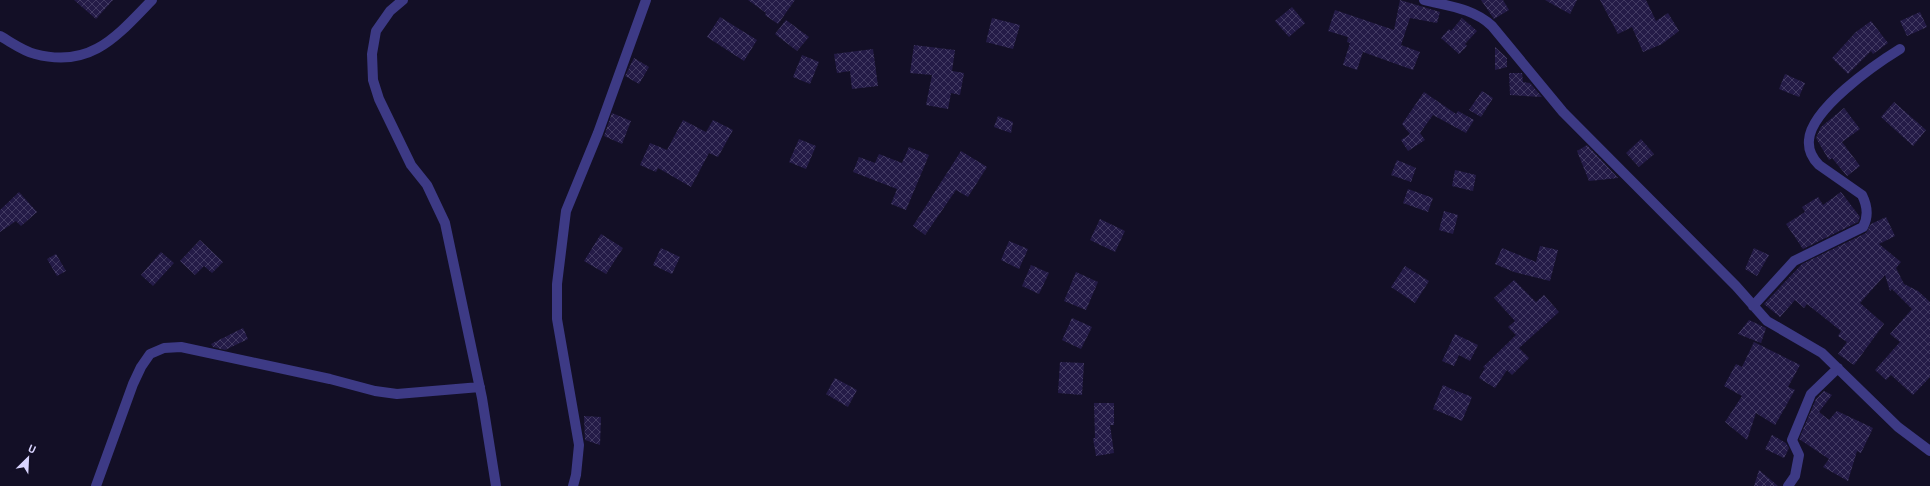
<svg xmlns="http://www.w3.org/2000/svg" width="1930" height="486" viewBox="0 0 1930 486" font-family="'Titillium Web',sans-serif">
	<defs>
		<pattern id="building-cross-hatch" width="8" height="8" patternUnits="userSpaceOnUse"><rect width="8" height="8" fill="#241b47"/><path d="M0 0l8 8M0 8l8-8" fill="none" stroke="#433b63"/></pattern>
	</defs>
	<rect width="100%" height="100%" fill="#130f26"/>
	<!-- building -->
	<path fill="url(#building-cross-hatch)" d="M74,0H113L96,19Z
		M748,0H795L778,24L765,15L766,13Z
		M1400,0L1440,12L1437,23L1410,18L1401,45L1420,52L1413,70L1363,52L1357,70L1343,65L1350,43L1347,42L1348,37L1328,31L1335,10L1394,30Z
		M1481,0H1503L1509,10L1494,19Z
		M1545,0H1577L1570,14Z
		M1600,0H1646L1656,21L1668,13L1679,31L1662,44L1643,52L1632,27L1618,34Z
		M1292,7L1305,23L1289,37L1275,21Z
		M1920,12L1927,27L1907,36L1900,21Z
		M720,17L757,40L744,61L707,37Z
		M992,18L1020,25L1013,49L986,42Z
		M1462,18L1477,31L1465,44L1467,46L1459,54L1441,38L1449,29L1451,31Z
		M786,20L809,37L797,51L775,34Z
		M1871,21L1888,43L1873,54L1871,51L1848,74L1832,58L1856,32Z
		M914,45L955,50L952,71L964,73L960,95L951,93L948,109L926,105L932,75L910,73Z
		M1495,47L1507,58V67L1495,70Z
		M873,49L878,86L852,89L850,71L837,73L834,54Z
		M802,55L819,62L810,84L793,77Z
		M634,58L649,67L639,84L625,76Z
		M1509,73H1522L1523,82L1530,83L1542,97L1510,95Z
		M1785,74L1805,83L1799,97L1779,89Z
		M1482,91L1493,98L1481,117L1469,110Z
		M1424,92L1456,114L1458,111L1474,120L1466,133L1433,115L1420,133L1425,140L1408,151L1401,140L1410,134L1402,124Z
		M1894,102L1926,130L1913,146L1881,117Z
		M1844,108L1860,129L1842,142L1860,166L1847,176L1832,158L1829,160L1816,138L1821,127Z
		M612,113L631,121L622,144L604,136Z
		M998,116L1013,122L1011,133L994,127Z
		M683,120L706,132L713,120L733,130L718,157L709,153L691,187L658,168L656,172L640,165L650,143L667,150Z
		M799,139L816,146L806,169L789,162Z
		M1641,139L1654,154L1639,167L1626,153Z
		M1587,145L1588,146L1618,178L1589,181L1577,151Z
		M909,147L929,155L906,210L891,204L897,189L853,172L859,157L875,163L879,154L902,163Z
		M961,151L987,167L968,197L956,190L925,235L913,226Z
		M1397,160L1416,168L1411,182L1391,175Z
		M1455,170L1476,175L1473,191L1452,186Z
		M1408,189L1433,198L1428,212L1403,203Z
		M19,192L37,212L21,226L16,221L0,232V210Z
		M1841,192L1860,217L1858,222L1803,249L1786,224L1805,212L1802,207L1818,197L1823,205Z
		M1444,211L1458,215L1453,234L1439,230Z
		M1886,217L1895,236L1879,244L1901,262L1896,268L1904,284L1918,291L1930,302V377L1913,395L1891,375L1886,380L1875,370L1900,342L1890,334L1912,309L1892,289L1890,291L1885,275L1860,303L1884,324L1854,365L1838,354L1847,342L1838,336L1841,331L1807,304L1804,308L1795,300L1780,317L1764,304L1802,264L1866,233L1871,224Z
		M1100,219L1125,231L1115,252L1090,240Z
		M601,234L623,248L606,274L584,261Z
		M200,240L223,262L212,273L204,266L195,275L180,261Z
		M1009,241L1028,249L1019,269L1001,260Z
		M1540,246L1558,250L1550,281L1514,272L1495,264L1502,248L1536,262Z
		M661,248L680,257L672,274L653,265Z
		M1754,248L1769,255L1757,276L1745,269Z
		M161,252L174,263L153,286L141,275Z
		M56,254L66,271L57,276L47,259Z
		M1031,265L1049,273L1039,294L1022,286Z
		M1405,266L1429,281L1415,303L1391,287Z
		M1076,272L1098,282L1086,310L1064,301Z
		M1514,280L1536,302L1544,295L1559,312L1519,348L1529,358L1512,375L1507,370L1495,388L1479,378L1485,368L1483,367L1516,335L1508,327L1515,321L1494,298Z
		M1072,318L1092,327L1081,349L1062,340Z
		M1749,320L1766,328L1761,343L1738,334Z
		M243,328L248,339L225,350L213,347L211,344Z
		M1455,334L1478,345L1470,361L1459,355L1454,366L1442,361Z
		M1754,342L1800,365L1788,387L1795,390L1775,425L1756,413L1747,440L1725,422L1742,396L1724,386L1736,364L1742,367Z
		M1060,362L1084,363L1082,395L1058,393Z
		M835,378L857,390L848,407L826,394Z
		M1443,385L1456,391L1453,396L1457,391L1472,397L1462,421L1433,409Z
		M1824,391L1832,395L1819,412L1829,420L1837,411L1873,428L1861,453L1857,451L1848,481L1823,467L1829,459L1799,439L1816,399Z
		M1094,403H1114V425H1110L1114,453L1096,456L1093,438H1095Z
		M584,416L601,417L600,445L585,440Z
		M1772,435L1786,443L1789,448L1784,458L1765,449Z
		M1759,470L1778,486H1754Z"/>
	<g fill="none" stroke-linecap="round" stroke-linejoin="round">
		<!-- minor -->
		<path stroke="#3d3a85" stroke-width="10" d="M403,0L390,11L376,31L372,54L373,80L379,99L411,165L427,185L445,223L482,398L496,486
			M1424,0C1447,6 1473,8 1492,26L1563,112L1736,286L1767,321L1822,353L1898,427L1930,451
			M0,36C11,42 23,51 35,54C91,69 117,36 152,0
			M1753,306L1794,261L1863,227C1869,216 1867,205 1862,195L1819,165C1813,159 1808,150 1809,140C1811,109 1874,65 1900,49
			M96,486L133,384L141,367L150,354L164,348L181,347L330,379L375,391L397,394L480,387
			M573,486L576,475L579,445L557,319V284L566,211L598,133L646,0
			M1788,486L1795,476L1799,455L1792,440L1811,394L1838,368"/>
	</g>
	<!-- north arrow -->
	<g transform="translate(28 458) rotate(24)" stroke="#130f26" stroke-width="3" paint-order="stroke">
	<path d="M0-3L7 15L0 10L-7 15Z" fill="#d9d4ff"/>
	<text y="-6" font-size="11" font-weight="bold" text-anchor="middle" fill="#d9d4ff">U</text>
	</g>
</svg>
